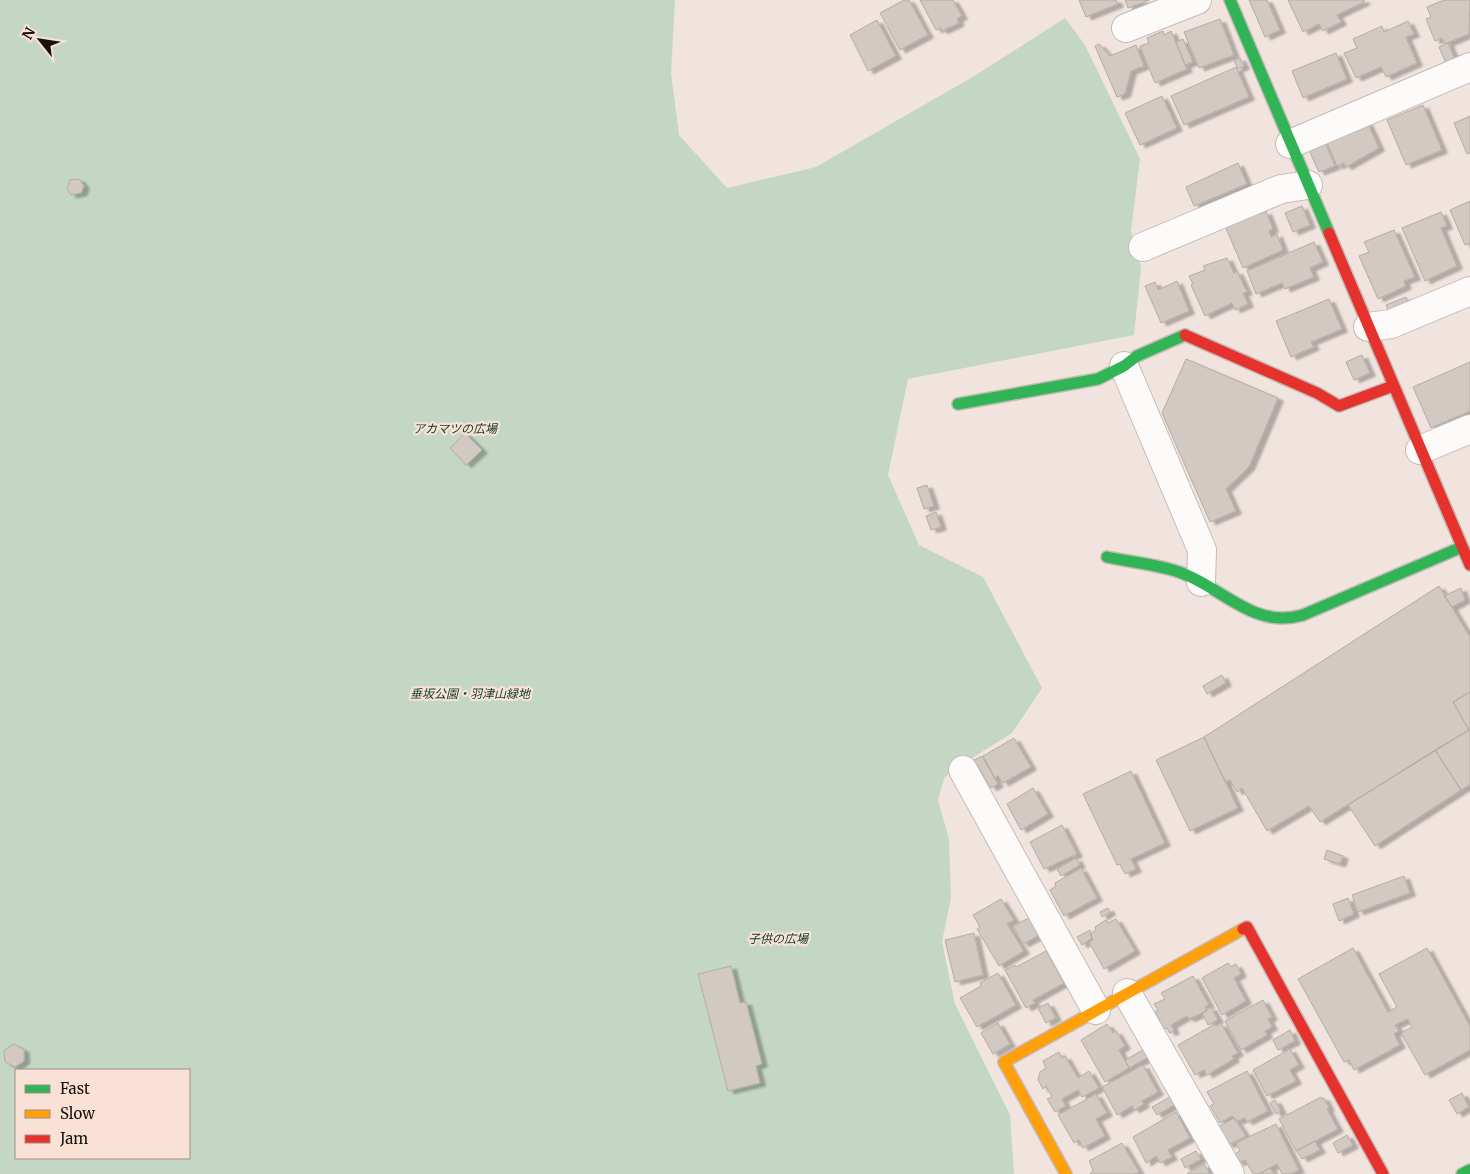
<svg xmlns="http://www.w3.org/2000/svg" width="1470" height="1174" viewBox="0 0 1470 1174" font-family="Merriweather,'Noto Sans JP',serif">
	<defs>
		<filter id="shadow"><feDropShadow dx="5.5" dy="3" stdDeviation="1" flood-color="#0004"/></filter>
	</defs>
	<rect width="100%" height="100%" fill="#f1e4de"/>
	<!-- green -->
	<path fill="#c4d7c5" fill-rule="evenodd" d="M0,0H675L671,73L679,135L727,188L816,167L976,75L1065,18L1085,45L1140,159L1131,231L1141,268L1134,335L908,379L888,475L919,545L983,577L1042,688L1012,733L950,772L944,779L938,800L949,839L951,898L942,942L955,1004L1010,1115L1014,1174H0ZM16,1070H189V1158H16Z"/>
	<!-- building -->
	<path fill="#d2c9c2" stroke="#b4aca6" filter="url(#shadow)" d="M904,0H909L928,35L900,50L880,13Z
		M920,0H953L962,16L957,19L959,23L942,31L941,28L936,30Z
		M1079,0H1116L1118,4L1086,17Z
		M1125,0H1149L1128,8Z
		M1249,0H1267L1280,30L1265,37Z
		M1288,0H1364V2L1337,15L1341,22L1323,31L1319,24L1303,32Z
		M1444,0H1470L1469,34L1445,44L1442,38L1435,41L1426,19L1431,17L1427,7Z
		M1220,19L1234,55L1199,68L1184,32Z
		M877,20L896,56L868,71L850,35Z
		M1408,21L1414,34L1406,37L1417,63L1386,77L1381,67L1356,78L1344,53L1357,48L1353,39L1382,26L1384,32Z
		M1163,31L1164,35L1171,31L1187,69L1155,83L1140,46L1149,43L1147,38Z
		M1183,39L1193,62L1185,65L1176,42Z
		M1448,43L1456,62L1447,66L1439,47Z
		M1099,44L1110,56L1136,45L1144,66L1131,71L1125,94L1117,97L1095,46Z
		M1336,53L1347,79L1303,98L1292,71Z
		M1240,58L1244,66L1238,69L1234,60Z
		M1236,67L1249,97L1184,125L1171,96Z
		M1162,96L1177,128L1140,145L1125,113Z
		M1423,105L1442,150L1406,165L1387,120Z
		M1470,116V153L1467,154L1454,123Z
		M1367,122L1379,148L1346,167L1344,163L1337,166L1326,140Z
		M1324,140L1335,166L1319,172L1308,148Z
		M1238,163L1247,184L1194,206L1186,187Z
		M79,179L84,186L81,193L71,195L67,188L70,180Z
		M1470,201V243L1465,245L1450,210Z
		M1302,206L1310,225L1293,232L1285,213Z
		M1260,211L1261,214L1266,211L1273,229L1269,231L1271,237L1277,234L1283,250L1243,268L1225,226Z
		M1441,212L1447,226L1441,228L1457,266L1425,281L1402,228Z
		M1394,230L1415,277L1404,281L1406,286L1378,299L1359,256L1369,252L1364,242Z
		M1314,242L1323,262L1310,268L1314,277L1285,289L1282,283L1256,294L1247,271Z
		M1227,258L1234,273L1237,271L1247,292L1243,293L1248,304L1235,310L1232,303L1205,316L1191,285L1193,284L1189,276L1205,270L1203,266Z
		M1177,281L1189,311L1161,323L1145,286L1155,282L1158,290Z
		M1406,297L1409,304L1389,312L1386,305Z
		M1329,299L1342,329L1311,342L1314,347L1291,357L1276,321Z
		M1362,355L1370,373L1354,380L1346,362Z
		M1186,359L1278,398L1249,467L1226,489L1236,511L1210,522L1162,413Z
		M1470,362V411L1431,428L1413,387Z
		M465,433L482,450L466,465L450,448Z
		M927,485L934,506L924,509L917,488Z
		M936,512L941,527L931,530L926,516Z
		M1439,586L1470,637V692L1453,702L1469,730L1320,822L1309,806L1267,831L1242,788L1237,792L1230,780L1225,782L1204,737Z
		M1461,588L1465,600L1452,607L1444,596Z
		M1222,675L1226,683L1207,694L1203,686Z
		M1470,692V785L1461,790L1435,750L1469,730L1453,702Z
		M1204,737L1238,808L1190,831L1156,760Z
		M1014,738L1031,767L1003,783L998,776L995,778L983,756Z
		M1435,750L1461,790L1375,846L1348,805Z
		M982,756L998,784L991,788L974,760Z
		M1131,771L1165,843L1131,859L1136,869L1125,874L1120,864L1117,865L1083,794Z
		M1033,788L1048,814L1021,830L1007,804Z
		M1062,825L1077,854L1044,869L1030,842Z
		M1327,850L1343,856L1340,864L1324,859Z
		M1076,858L1080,865L1061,876L1057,869Z
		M1081,868L1097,898L1064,916L1050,890L1056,886L1055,883Z
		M1404,876L1410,893L1358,912L1352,895Z
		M1348,898L1354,914L1339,921L1333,904Z
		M1001,899L1014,920L1007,924L1024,951L999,966L977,929L980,927L973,915Z
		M1108,908L1110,912L1102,917L1100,912Z
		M1029,918L1038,936L1023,944L1013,926Z
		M1116,919L1135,951L1104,969L1089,942L1093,940L1090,934L1096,930L1095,927L1106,920L1108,923Z
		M1090,930L1092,938L1082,945L1077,937Z
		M974,933L983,975L955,982L945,940Z
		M1353,948L1388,1012L1397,1007L1379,974L1427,948L1470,1026V1050L1425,1075L1401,1033L1412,1027L1408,1019L1395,1025L1399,1031L1394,1034L1400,1045L1354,1070L1349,1060L1344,1062L1298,979Z
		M1046,951L1064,983L1033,1000L1035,1003L1026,1008L1005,970L1015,965L1016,967Z
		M1228,963L1231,967L1236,964L1241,974L1234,978L1246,1001L1222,1015L1202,978Z
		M731,966L740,1003L746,1002L762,1064L756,1066L760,1083L728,1091L698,974Z
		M998,973L1016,1005L977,1027L960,998L981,986L980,983Z
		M1193,976L1209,1005L1205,1007L1207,1011L1189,1019L1187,1016L1171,1025L1174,1031L1170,1033L1167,1028L1164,1029L1155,1012L1158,1010L1154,1004L1165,999L1161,993Z
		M1263,1000L1272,1017L1268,1019L1272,1027L1265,1031L1267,1035L1241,1050L1225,1021Z
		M1048,1003L1056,1018L1046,1023L1038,1008Z
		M1211,1007L1218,1020L1208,1025L1202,1013Z
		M998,1023L1010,1044L993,1054L981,1033Z
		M1221,1023L1238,1053L1232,1056L1234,1059L1207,1075L1204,1070L1195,1075L1178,1045L1215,1024L1216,1026Z
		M1107,1024L1113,1033L1116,1031L1125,1046L1119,1050L1129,1068L1105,1082L1081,1040Z
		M1290,1030L1295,1041L1278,1050L1273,1040Z
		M14,1044L24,1050V1061L15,1067L5,1062L4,1050Z
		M1290,1049L1299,1065L1290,1070L1296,1081L1267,1096L1253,1070Z
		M1143,1050L1147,1058L1129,1068L1125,1060Z
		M1059,1052L1062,1058L1065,1056L1078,1078L1089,1071L1099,1088L1082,1097L1078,1090L1062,1099L1066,1106L1055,1112L1047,1099L1052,1097L1046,1086L1043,1089L1038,1080L1040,1072L1046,1068L1043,1061Z
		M1143,1065L1158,1092L1142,1101L1144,1104L1134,1110L1132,1106L1117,1115L1102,1087Z
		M1247,1071L1268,1111L1247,1122L1245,1118L1238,1121L1232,1116L1220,1123L1210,1106L1214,1104L1207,1092Z
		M1462,1093L1469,1107L1457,1114L1449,1100Z
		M1096,1094L1107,1113L1096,1119L1105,1136L1083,1148L1079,1140L1074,1143L1058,1115Z
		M1170,1097L1174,1105L1157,1115L1152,1107Z
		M1321,1097L1322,1099L1324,1098L1329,1108L1327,1109L1338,1129L1296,1151L1279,1119Z
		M1275,1100L1281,1111L1276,1114L1270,1103Z
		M1176,1112L1190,1138L1168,1150L1172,1157L1160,1163L1156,1156L1146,1163L1133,1137Z
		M1234,1118L1246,1136L1228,1145L1218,1127Z
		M1276,1124L1299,1170L1291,1174H1282L1277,1164L1259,1174H1253L1245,1160L1238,1163L1233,1155L1240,1151L1236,1143Z
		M1347,1135L1353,1145L1338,1153L1333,1143Z
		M1315,1141L1320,1150L1302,1159L1297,1151Z
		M1122,1143L1139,1172L1134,1174H1090L1093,1170L1089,1161Z
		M1196,1151L1201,1159L1185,1168L1181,1159Z
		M1204,1164L1210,1174H1187Z
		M1270,1168L1274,1174H1259Z"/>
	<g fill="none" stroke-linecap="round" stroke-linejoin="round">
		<!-- street casing -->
		<g stroke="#c5bbb6" stroke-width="30">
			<path id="street" d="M1126,28L1197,0
				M1290,144L1470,67
				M1143,247L1281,189L1308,185
				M1368,327L1391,324L1470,291
				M1124,366L1202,550L1201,582
				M1420,450L1470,429
				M963,770L1096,1010
				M1127,993L1230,1174"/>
		</g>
		<!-- fast casing -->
		<g stroke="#c5bbb6" stroke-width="14">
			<path id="fast" d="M1230,0L1329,233
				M958,404L1098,379L1124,366L1137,356L1185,335
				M1107,557C1130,562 1154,564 1176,571C1221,585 1252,630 1303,615L1462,547
				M1462,1174L1470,1170"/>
		</g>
		<!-- slow casing -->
		<g stroke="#c5bbb6" stroke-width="14">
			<path id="slow" d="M1066,1174L1004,1062L1243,929"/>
		</g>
		<!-- jam casing -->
		<g stroke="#c5bbb6" stroke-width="14">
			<path id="jam" d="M1329,233L1470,565
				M1185,335L1317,393L1339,406L1393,386
				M1243,929L1247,927L1383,1174"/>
		</g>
		<!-- street -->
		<use href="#street" stroke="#fdfbfa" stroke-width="28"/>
		<!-- fast -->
		<use href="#fast" stroke="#30b455" stroke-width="11"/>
		<!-- slow -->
		<use href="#slow" stroke="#ff9f0a" stroke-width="11"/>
		<!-- jam -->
		<use href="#jam" stroke="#e5322d" stroke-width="11"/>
	</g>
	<g text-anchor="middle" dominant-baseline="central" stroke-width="4.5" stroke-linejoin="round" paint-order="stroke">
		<!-- park labels -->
		<g font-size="12" font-style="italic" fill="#0f4027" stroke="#f9e1d6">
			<text x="455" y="428">アカマツの広場</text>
			<text x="470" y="693">垂坂公園・羽津山緑地</text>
			<text x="778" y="938">子供の広場</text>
		</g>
	</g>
	<!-- legend -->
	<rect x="15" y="1069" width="175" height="90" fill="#f9e1d6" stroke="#9f8d85"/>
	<rect x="25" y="1085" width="25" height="8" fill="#30b455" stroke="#9f8d85"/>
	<text x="60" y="1094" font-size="15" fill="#18100c">Fast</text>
	<rect x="25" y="1110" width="25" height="8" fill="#ff9f0a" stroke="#9f8d85"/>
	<text x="60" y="1119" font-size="15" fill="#18100c">Slow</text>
	<rect x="25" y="1135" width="25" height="8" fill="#e5322d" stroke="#9f8d85"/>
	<text x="60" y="1144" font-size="15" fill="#18100c">Jam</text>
	<!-- north arrow -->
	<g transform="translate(40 40) rotate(300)" stroke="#f9e1d6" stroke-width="4" paint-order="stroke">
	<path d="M0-4L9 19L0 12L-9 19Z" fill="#18100c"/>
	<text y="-8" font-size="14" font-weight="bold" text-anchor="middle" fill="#18100c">N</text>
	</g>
</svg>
